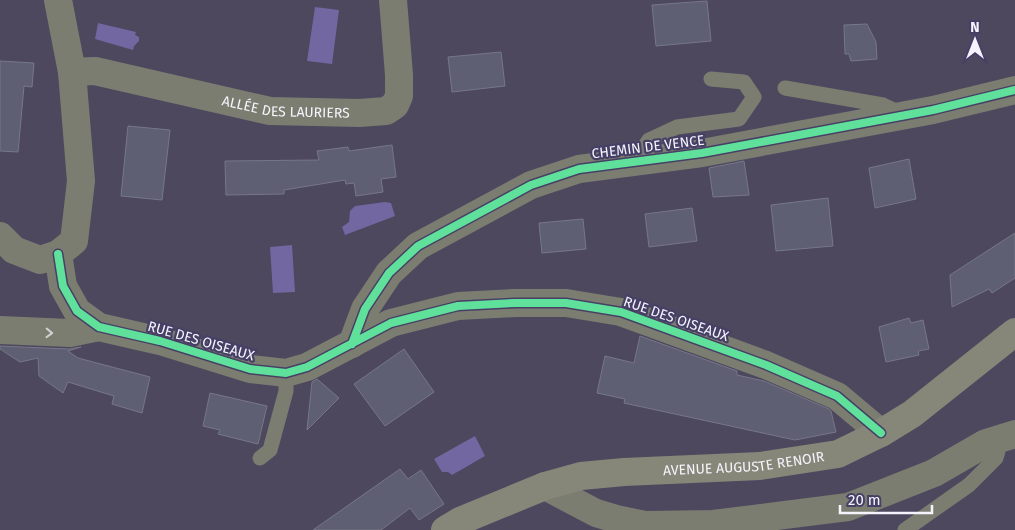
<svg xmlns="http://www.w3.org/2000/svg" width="1015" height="530" viewBox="0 0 1015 530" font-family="'Fira Sans',sans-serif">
	<rect width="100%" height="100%" fill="#4d485e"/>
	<!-- water -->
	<path fill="#7267a0" d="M315,7L339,10L332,64L307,61Z
		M98,23L136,32L135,35L139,37V41L134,46L133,50L95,39Z
		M385,202L391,203L395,216L345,235L342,227L349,222L350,211L355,206Z
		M292,245L295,292L273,293L270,247Z
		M475,436L485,456L452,475L448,472H442L434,459Z"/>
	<!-- building -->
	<path fill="#5e5f73" stroke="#777789" d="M707,1L711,41L656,46L652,5Z
		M867,24L876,42L877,59L851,61L849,54H845L844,25Z
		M501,52L505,86L452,92L448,57Z
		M0,61L34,63L32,87L24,86L18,152L0,151Z
		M128,126L170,130L162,200L121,196Z
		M392,145L396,177L381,179L383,192L356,196L354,183L346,184L345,180L284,190V194L226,195L225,161L319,160L317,151L348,147L349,151Z
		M909,159L916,199L875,208L869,168Z
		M744,161L749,195L713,197L709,168Z
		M828,198L833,246L776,251L771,205Z
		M692,208L697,241L649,247L645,214Z
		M583,219L586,249L542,253L539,223Z
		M1015,233V278L992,293L989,289L952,307L950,275Z
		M909,318L911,323L923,320L929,349L918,351L919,355L886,362L879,327Z
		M640,336L737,371V375L764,381L829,409L831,411L836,432L795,440L624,403L625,399L597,393L605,356L634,363Z
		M0,346L69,349L81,347L68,351L78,358L150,377L142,413L112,404L114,396L68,382L63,393L39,376L38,358L20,362L0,349Z
		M404,349L434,392L385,426L354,384Z
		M317,379L339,398L307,430L312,382Z
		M210,393L267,406L258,444L218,434L220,430L203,426Z
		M400,469L408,479L421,470L444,504L419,520L410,508L381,530H313Z"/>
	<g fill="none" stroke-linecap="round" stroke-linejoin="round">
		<!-- service -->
		<path stroke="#7c7d71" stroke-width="15" d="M785,88L883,105L902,114
			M635,161L649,140L677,127L739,119L754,97L744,82L711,79
			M260,458L270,450L286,391V373
			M905,530L969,485L996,458L1002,437"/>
		<!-- minor -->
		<g stroke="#7c7d71" stroke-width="28">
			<path id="s1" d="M72,72L95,71L270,111L359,113L386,111L395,105L399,96V75L393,0"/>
			<path d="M0,236L14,250L40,260L58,254L74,241L81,181L72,72L58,0"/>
			<path d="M58,254L63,286L77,311L99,327L160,341L250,369L286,373L307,367L391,323L458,306L515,303H566L621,312L766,365L837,396L881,433"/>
			<path d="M0,330L70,333L99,327"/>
			<path d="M352,344L365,309L389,273L418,246L531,185L579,169L702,153L933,110L1015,90"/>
			<path d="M545,486L596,513L616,519L645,525L713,524L848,507L934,473L986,443L1015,434"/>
		</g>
		<!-- primary -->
		<path stroke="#868679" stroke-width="28" id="s2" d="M445,530L460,521L545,486L581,476L624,472L760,466L838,454L881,433L912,414L1015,332"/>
		<!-- cycleway casing -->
		<g stroke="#474066" stroke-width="11">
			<path id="cycleway" d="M58,254L63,286L77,311L99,327L160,341L250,369L286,373L307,367L391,323L458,306L515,303H566L621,312L766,365L837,396L881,433
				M352,344L365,309L389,273L418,246L531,185L579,169L702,153L933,110L1015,90"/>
		</g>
		<!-- cycleway -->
		<use href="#cycleway" stroke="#60e19b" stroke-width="8"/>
	</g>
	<!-- one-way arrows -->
	<defs><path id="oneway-chevron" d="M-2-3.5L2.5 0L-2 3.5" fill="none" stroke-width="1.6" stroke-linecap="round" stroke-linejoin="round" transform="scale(1.25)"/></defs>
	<use stroke="#d1d0d3" href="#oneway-chevron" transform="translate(49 333) rotate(2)"/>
	<g text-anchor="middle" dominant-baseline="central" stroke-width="4.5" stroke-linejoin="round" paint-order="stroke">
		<!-- street labels -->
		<g font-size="14" fill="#f5f4fd" stroke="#474066">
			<text stroke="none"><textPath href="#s1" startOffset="218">ALLÉE DES LAURIERS</textPath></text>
			<text transform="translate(648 147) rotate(-7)">CHEMIN DE VENCE</text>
			<text transform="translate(676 319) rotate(19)">RUE DES OISEAUX</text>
			<text transform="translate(201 341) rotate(16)">RUE DES OISEAUX</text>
			<text stroke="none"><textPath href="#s2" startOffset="310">AVENUE AUGUSTE RENOIR</textPath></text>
		</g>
	</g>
	<!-- north arrow -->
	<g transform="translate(975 40)" stroke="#474066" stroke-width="4" paint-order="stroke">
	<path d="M0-4L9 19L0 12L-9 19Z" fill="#f5f4fd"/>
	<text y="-8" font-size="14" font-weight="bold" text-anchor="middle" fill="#f5f4fd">N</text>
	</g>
	<!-- scale -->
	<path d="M840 505v8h92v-8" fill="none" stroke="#f5f4fd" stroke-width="2.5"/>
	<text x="848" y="505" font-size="15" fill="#f5f4fd" stroke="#474066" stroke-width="4" paint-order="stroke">20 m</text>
</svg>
